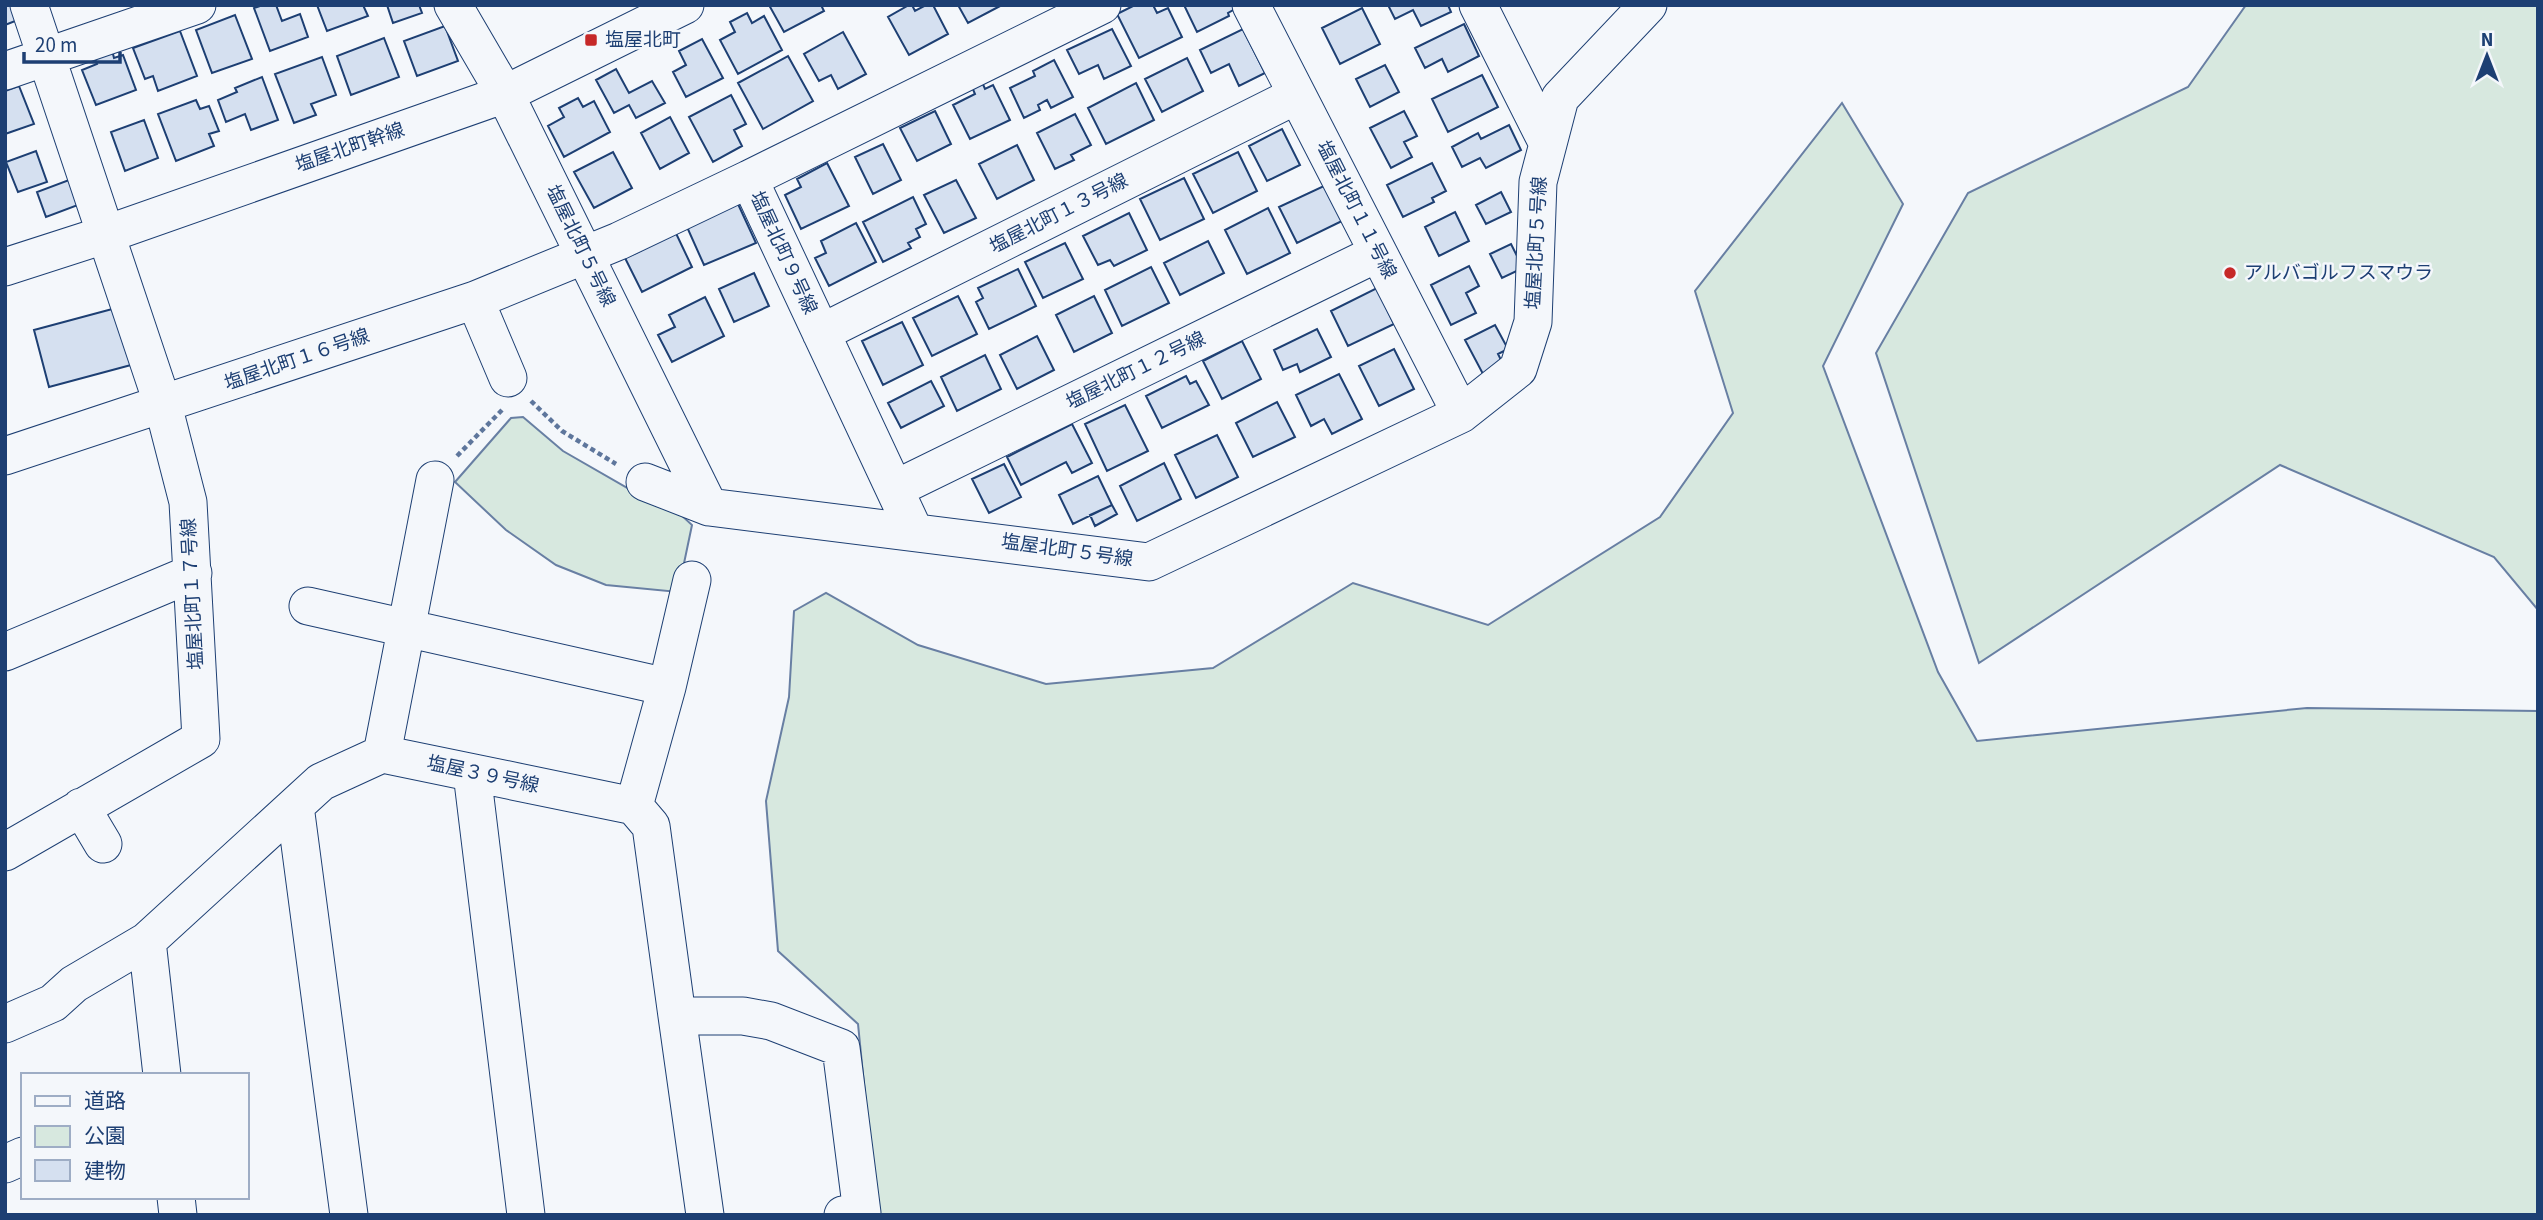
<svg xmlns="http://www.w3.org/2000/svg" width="2543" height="1220" viewBox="0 0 2543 1220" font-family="'Source Sans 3','Noto Sans JP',sans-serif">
	<rect width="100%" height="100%" fill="#f4f7fb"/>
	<!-- green -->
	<path fill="#d7e8df" stroke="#687fa3" stroke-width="2" d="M2246,5H2538V610L2494,557L2280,465L1979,663L1876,353L1968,193L2188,87Z
		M1842,103L1903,204L1823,366L1938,672L1977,741L2307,708L2538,711V1215H877L858,1024L778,951L766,801L789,697L794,611L826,593L918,645L1046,684L1213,668L1353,583L1488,625L1660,517L1733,413L1695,291Z
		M523,417L563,451L631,490L679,513L692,525L678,592L606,585L556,565L506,530L455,482L511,418Z"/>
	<!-- building -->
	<path fill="#d5e0f0" stroke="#1d3f73" stroke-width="2" d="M5,5H18L23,18L5,25Z
		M263,5H276L282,21L300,14L308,37L270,51L254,8Z
		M317,5H363L368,16L327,31Z
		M387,5H419L422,13L393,23Z
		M769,5H821L824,11L784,32Z
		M909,5H912L915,11L926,5H933L948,34L909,55L888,17Z
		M958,5H1002L968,23Z
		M1135,5H1153L1157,13L1168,8L1182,37L1139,58L1117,14Z
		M1184,5H1233L1235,9L1228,13L1229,16L1197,32Z
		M1388,5H1448L1451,12L1421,26L1413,10L1395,19Z
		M1362,8L1380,44L1340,64L1322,28Z
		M747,13L752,23L764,16L782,50L738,74L720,40L735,32L730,22Z
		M235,15L252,59L212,73L196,30Z
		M1464,24L1479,56L1448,72L1442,59L1425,68L1415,48Z
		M445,26L458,61L417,76L404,41Z
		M1112,29L1131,66L1104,79L1098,65L1079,74L1067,50Z
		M1243,29L1265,73L1239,86L1229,64L1211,73L1200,50Z
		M180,31L197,76L158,91L153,76L145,79L133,48Z
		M843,32L866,74L838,89L831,75L819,81L804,54Z
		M384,38L399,77L351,95L337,56Z
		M702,39L723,78L686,97L673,72L686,65L679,51Z
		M112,50L114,58L123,55L136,90L96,105L82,70L97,64L94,57Z
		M788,56L813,101L763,129L738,83Z
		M322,57L336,95L311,104L316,115L294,123L275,74Z
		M1187,58L1203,91L1162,112L1145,79Z
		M1054,60L1073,97L1051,108L1047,100L1038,105L1040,110L1024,118L1010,88L1035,76L1033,71Z
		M1385,65L1399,92L1370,107L1356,79Z
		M616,69L629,93L652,81L665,103L636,118L629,105L614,113L596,80Z
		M1482,75L1498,107L1448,132L1432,99Z
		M262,77L278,120L251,130L245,114L226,122L218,100L237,92L235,88Z
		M982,82L985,89L993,85L1010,120L970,139L953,105L975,94L972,87Z
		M1136,83L1154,120L1106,144L1088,108Z
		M19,86L34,124L5,134V91Z
		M731,95L746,124L734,130L742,146L713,162L689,117Z
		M578,98L583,107L594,101L610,132L564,157L548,126L564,117L559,108Z
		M196,100L200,109L209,106L219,131L209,134L214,146L176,161L158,114Z
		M935,111L951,144L917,161L900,128Z
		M1404,111L1417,136L1404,142L1412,157L1391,168L1370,128Z
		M1075,114L1091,145L1071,155L1074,160L1055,169L1037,133Z
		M670,117L689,153L660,169L641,133Z
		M144,120L158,158L125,171L111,132Z
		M1509,125L1521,150L1486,168L1480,158L1462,167L1452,147L1478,133L1481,139Z
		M1282,129L1300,165L1267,181L1249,146Z
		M883,144L901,180L873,194L855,157Z
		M1017,145L1034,180L997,199L979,164Z
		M36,151L47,182L18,192L6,162Z
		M613,152L632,188L594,208L574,172Z
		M1238,152L1257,191L1213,213L1193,174Z
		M827,163L849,206L801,229L785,195L801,187L797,179Z
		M1432,163L1446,191L1432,198L1434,202L1403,217L1387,185Z
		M1184,178L1204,219L1160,240L1140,199Z
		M69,180L78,205L46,217L37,192Z
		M956,180L976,218L944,233L924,195Z
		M1326,185L1344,220L1297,243L1279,207Z
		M1501,192L1511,212L1486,224L1476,205Z
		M913,197L926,224L916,229L920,237L908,243L911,248L883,262L863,222Z
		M738,204L756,243L704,265L687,227Z
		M1268,208L1290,253L1247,274L1225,230Z
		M1455,212L1469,241L1439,256L1425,227Z
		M1129,213L1147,250L1114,266L1110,260L1098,265L1083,236Z
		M856,223L876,262L829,286L815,258L826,253L821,241Z
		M673,227L692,267L642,292L625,258L642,250L639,243Z
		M1208,241L1224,273L1180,295L1164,263Z
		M1065,243L1083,279L1043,298L1025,262Z
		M1511,244L1523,268L1502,278L1490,254Z
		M1469,266L1479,286L1466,293L1476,313L1451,325L1431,285Z
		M1151,267L1169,303L1122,326L1105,290Z
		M1018,269L1036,306L989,329L976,302L983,298L978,288Z
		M754,273L769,306L734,322L719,289Z
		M1377,288L1394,324L1348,346L1331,311Z
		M958,296L977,334L932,356L913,318Z
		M1094,296L1112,333L1074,352L1056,315Z
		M705,297L724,336L672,362L658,335L675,327L669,315Z
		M116,308L131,365L49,387L34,330Z
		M902,322L923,365L883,385L862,341Z
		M1495,325L1508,349L1498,354L1503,364L1483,374L1465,340Z
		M1317,329L1331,357L1300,372L1297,364L1283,370L1274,350Z
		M1037,336L1054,370L1017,389L1000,355Z
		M1242,341L1261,379L1222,399L1203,361Z
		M1394,349L1414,389L1379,406L1359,366Z
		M985,355L1001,389L957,411L941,377Z
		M1339,374L1362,419L1332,434L1324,419L1311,426L1296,395Z
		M1186,376L1190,384L1196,381L1209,405L1162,428L1146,396Z
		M931,381L944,406L901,428L888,403Z
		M1277,402L1295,437L1253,457L1236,423Z
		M1125,405L1148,451L1107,471L1085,424Z
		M1072,424L1092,463L1072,473L1066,462L1021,485L1007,457Z
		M1217,435L1238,477L1196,498L1175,455Z
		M1164,463L1181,499L1137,521L1120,486Z
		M1004,464L1021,497L989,513L972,479Z
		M1098,476L1112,505L1073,524L1059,495Z
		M1112,505L1117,514L1095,526L1090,515Z"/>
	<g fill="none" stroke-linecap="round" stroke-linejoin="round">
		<!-- minor casing -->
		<g stroke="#1d3f73" stroke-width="39">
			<path id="minor" d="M453,5L505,94L709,507L1149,562L1461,414L1518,369L1533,322L1538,182L1560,98L1648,5
				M1251,5L1461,414
				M1478,5L1548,144
				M5,71L197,5
				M5,267L104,235L505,94L685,5
				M475,300L508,378
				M821,333L1297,95
				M5,456L475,300L619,241L749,179
				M645,482L709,507
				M895,489L1378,253
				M914,531L749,179L1102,5
				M308,606L667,687
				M5,652L193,573
				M382,754L435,480
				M472,773L526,1215
				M295,806L349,1215
				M634,806L667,687L692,580
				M81,807L103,844
				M5,852L201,739L188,502L163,405L29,5
				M677,1016L705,1215
				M5,1024L53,1003L74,984L147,941
				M162,1075L147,941L321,782L382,754L634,806L651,826L677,1016H743L771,1021L841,1048L862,1213L843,1215
				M5,1164L23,1156
				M176,1197L178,1215"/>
		</g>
		<!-- path -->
		<path stroke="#5e769c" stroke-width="4.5" stroke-dasharray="5 3.5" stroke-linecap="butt" d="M531,401L562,431L616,464
			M457,456L502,410"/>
		<!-- minor -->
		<use href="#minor" stroke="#f4f7fb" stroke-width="37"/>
	</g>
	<!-- markers -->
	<g fill="#c62828" stroke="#f4f7fb" stroke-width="2.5">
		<rect x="584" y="33" width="14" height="14" rx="3.5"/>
		<circle cx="2230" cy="273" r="7"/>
	</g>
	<g text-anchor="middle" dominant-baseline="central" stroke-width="5" stroke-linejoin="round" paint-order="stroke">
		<!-- poi labels -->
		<g font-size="19" fill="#1d3f73" stroke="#f4f7fb" text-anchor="start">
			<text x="605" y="40">塩屋北町</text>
			<text x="2244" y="273">アルバゴルフスマウラ</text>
		</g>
		<!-- street labels -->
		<g font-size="19" fill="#1d3f73" stroke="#f4f7fb">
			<text transform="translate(350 148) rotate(-19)">塩屋北町幹線</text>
			<text transform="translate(1356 210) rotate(63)">塩屋北町１１号線</text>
			<text transform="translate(1059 214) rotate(-27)">塩屋北町１３号線</text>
			<text transform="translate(1537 243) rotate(-87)">塩屋北町５号線</text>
			<text transform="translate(580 246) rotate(64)">塩屋北町５号線</text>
			<text transform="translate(783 253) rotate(65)">塩屋北町９号線</text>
			<text transform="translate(297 360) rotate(-19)">塩屋北町１６号線</text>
			<text transform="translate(1136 371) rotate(-26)">塩屋北町１２号線</text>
			<text transform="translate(1067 551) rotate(8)">塩屋北町５号線</text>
			<text transform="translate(193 594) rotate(-93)">塩屋北町１７号線</text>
			<text transform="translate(483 775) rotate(12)">塩屋３９号線</text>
		</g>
	</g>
	<!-- border -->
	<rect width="2543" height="1220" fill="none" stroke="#1d3f73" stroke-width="14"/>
	<!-- legend -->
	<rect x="21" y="1073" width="228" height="126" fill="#f4f7fb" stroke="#9eadc5" stroke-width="2"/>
	<rect x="35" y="1096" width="35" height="10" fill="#f4f7fb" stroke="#9eadc5" stroke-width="2"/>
	<text x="84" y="1108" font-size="21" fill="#1d3f73">道路</text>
	<rect x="35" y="1126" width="35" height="21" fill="#d7e8df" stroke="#9eadc5" stroke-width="2"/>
	<text x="84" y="1143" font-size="21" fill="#1d3f73">公園</text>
	<rect x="35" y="1160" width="35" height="21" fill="#d5e0f0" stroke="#9eadc5" stroke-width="2"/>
	<text x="84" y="1178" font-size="21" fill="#1d3f73">建物</text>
	<!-- north arrow -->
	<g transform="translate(2487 56)" stroke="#f4f7fb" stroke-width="5" paint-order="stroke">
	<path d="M0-5L12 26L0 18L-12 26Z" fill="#1d3f73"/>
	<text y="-10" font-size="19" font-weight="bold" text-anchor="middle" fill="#1d3f73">N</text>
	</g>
	<!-- scale -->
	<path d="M24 52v10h96v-10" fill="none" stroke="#1d3f73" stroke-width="3.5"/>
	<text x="35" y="52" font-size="21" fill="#1d3f73" stroke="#f4f7fb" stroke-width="5" paint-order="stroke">20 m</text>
</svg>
